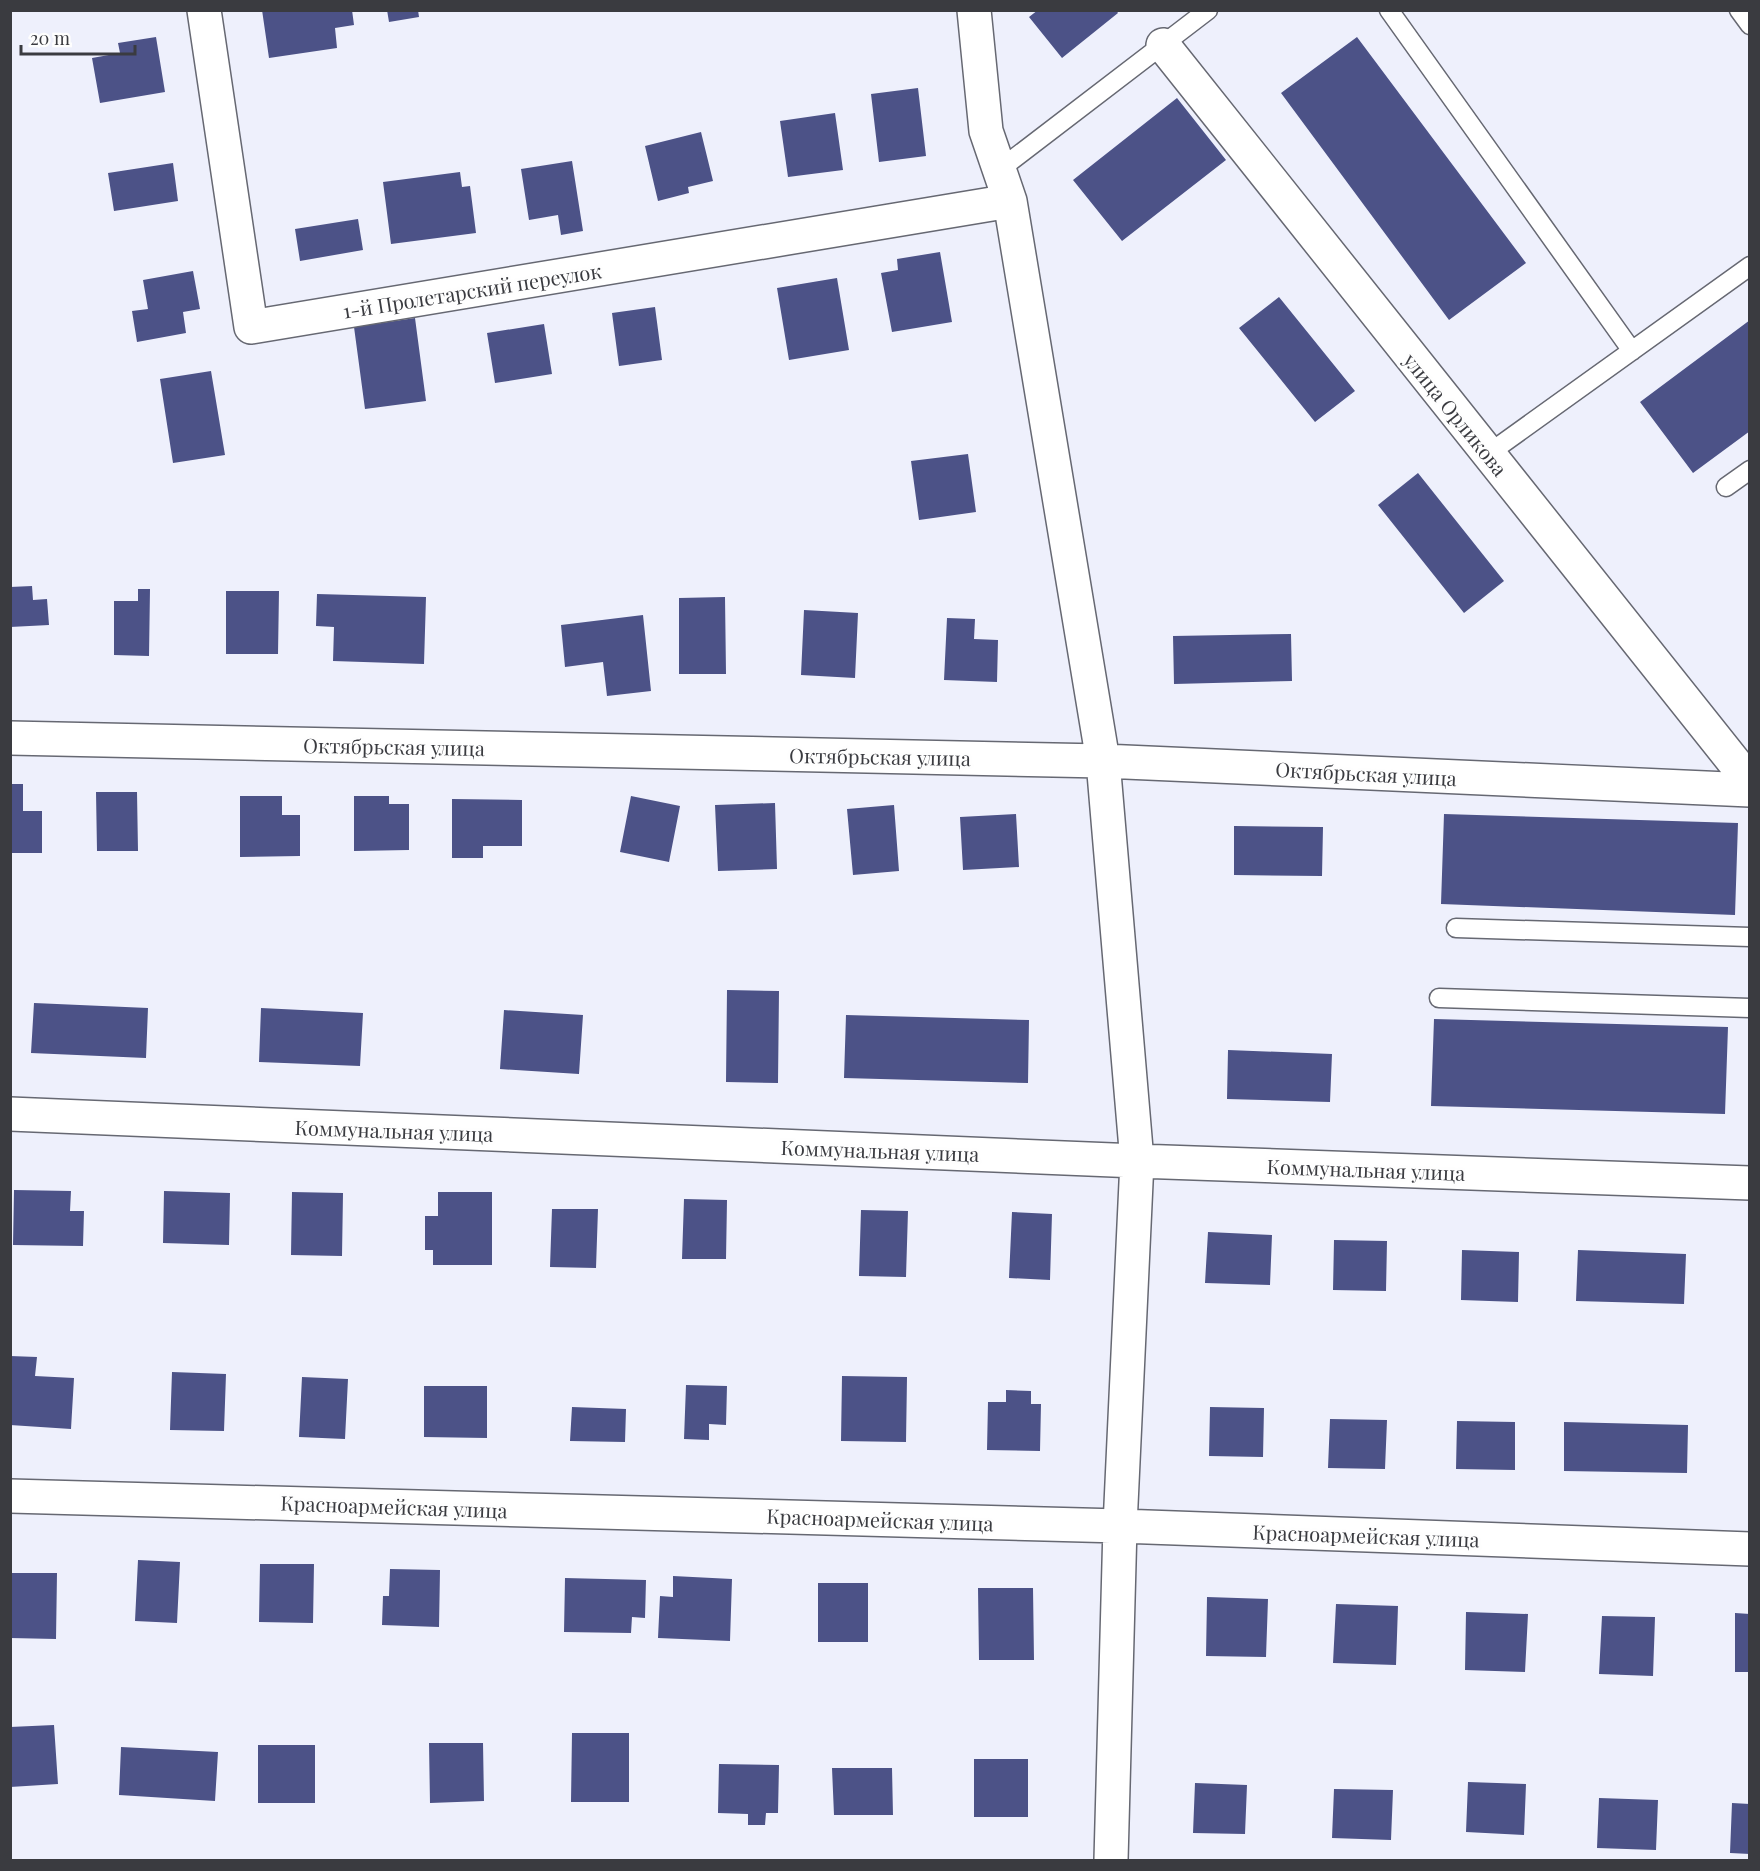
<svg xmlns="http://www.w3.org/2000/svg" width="1760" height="1871" viewBox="0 0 1760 1871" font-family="'Playfair Display',serif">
	<rect width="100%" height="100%" fill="#eef0fc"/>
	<!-- building -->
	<path fill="#4c5287" d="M262,10H352L354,25L335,28L337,48L269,58Z
		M387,10H418L419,17L389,22Z
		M1038,10H1116L1118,13L1062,58L1029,17Z
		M156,37L165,92L100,103L92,58L120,53L118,43Z
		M1357,37L1526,263L1449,320L1281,93Z
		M918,88L926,156L879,162L871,94Z
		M1177,98L1226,160L1122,241L1073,180Z
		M835,113L843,170L788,177L780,121Z
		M701,132L713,181L688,187L689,193L658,201L645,146Z
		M572,161L583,231L561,235L558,215L529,220L521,169Z
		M173,163L178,201L114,211L108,173Z
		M460,172L462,187L470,186L476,233L391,244L383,182Z
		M358,219L363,250L300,261L295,229Z
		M940,252L952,322L892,332L881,273L898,270L897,259Z
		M193,271L200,309L183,312L186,333L137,342L132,311L148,309L143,280Z
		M837,278L849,350L789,360L777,288Z
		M1279,297L1355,391L1315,422L1239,328Z
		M655,307L662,360L619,366L612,313Z
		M415,318L426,401L365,409L354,327Z
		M1750,320V431L1693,473L1640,402Z
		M544,324L552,374L495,383L487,333Z
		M211,371L225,455L173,463L160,379Z
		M968,454L976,512L919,520L911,461Z
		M1418,473L1504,581L1464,613L1378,505Z
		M32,586L33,600L47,599L49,625L10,627V587Z
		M138,589H150L149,656L114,655V601H138Z
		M226,591H279L278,654H226Z
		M317,594L426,597L424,664L333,661L334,627L316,626Z
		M725,597L726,674H679V598Z
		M804,610L858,613L855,678L801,675Z
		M643,615L651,691L607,696L603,662L565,667L561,625Z
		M947,618L975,619L974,639L998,640L997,682L944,680Z
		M1291,634L1292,681L1174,684L1173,636Z
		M10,784H23V811H42V853H10Z
		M96,792H137L138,851H97Z
		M240,796H282V815H300V856L240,857Z
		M354,796H389V804H409V850L354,851Z
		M631,796L680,806L669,862L620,852Z
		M452,799L522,800V846H483V858H452Z
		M775,803L777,869L718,871L715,805Z
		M894,805L899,871L853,875L847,809Z
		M1016,814L1019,867L963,870L960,817Z
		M1444,814L1738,823L1735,915L1441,904Z
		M1234,826L1323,827L1322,876L1234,875Z
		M727,990L779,991L778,1083L726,1082Z
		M34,1003L148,1008L146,1058L31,1053Z
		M261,1008L363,1013L360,1066L259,1062Z
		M504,1010L583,1015L579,1074L500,1069Z
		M846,1015L1029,1020L1028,1083L844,1078Z
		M1434,1019L1728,1027L1725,1114L1431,1106Z
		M1228,1050L1332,1054L1330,1102L1227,1099Z
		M14,1190L71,1191L70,1211H84L83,1246L13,1245Z
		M164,1191L230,1193L229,1245L163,1243Z
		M292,1192L343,1193L342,1256L291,1255Z
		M438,1192H492V1265H433V1250H425V1216H438Z
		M684,1199L727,1200L726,1259H682Z
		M552,1209H598L596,1268L550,1267Z
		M861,1210L908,1211L906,1277L859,1276Z
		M1012,1212L1052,1214L1050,1280L1009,1278Z
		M1208,1232L1272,1235L1270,1285L1205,1283Z
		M1334,1240L1387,1241L1386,1291L1333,1290Z
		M1462,1250L1519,1252L1518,1302L1461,1300Z
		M1578,1250L1686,1254L1684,1304L1576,1301Z
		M10,1356L37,1357L35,1376L74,1378L71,1429L10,1425Z
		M172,1372L226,1374L224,1431L170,1430Z
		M842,1376L907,1377L906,1442L841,1441Z
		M302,1377L348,1379L345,1439L299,1437Z
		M686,1385L727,1386L726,1425L709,1424V1440L684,1439Z
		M424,1386H487V1438L424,1437Z
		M1006,1390L1031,1391V1404H1041L1040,1451L987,1450L988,1402H1006Z
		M572,1407L626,1409L625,1442L570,1441Z
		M1210,1407L1264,1408L1263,1457L1209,1456Z
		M1330,1419L1387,1420L1385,1469L1328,1468Z
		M1457,1421L1515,1422V1470L1456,1469Z
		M1564,1422L1688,1425L1687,1473L1564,1471Z
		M138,1560L180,1562L177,1623L135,1621Z
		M260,1564H314L313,1623L259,1622Z
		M390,1569L440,1570L439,1627L382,1625L383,1596H389Z
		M10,1573H57L56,1639L10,1638Z
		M673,1576L732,1579L730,1641L658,1638L660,1596L673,1597Z
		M565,1578L646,1580L645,1618L632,1617L631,1633L564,1632Z
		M818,1583H868V1642H818Z
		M978,1588H1033L1034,1660H979Z
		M1207,1597L1268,1599L1266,1657L1206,1656Z
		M1336,1604L1398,1606L1396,1665L1333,1663Z
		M1466,1612L1528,1614L1525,1672L1465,1670Z
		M1735,1613L1750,1614V1672H1735Z
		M1602,1616L1655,1617L1653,1676L1599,1674Z
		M54,1725L58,1784L10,1787V1727Z
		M572,1733H629V1802H571Z
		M429,1743H483L484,1801L430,1803Z
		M258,1745H315V1803H258Z
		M121,1747L218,1752L215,1801L119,1795Z
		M974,1759H1028V1817H974Z
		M719,1764L779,1765L778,1813H766L765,1825H748V1814L718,1813Z
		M832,1768H892L893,1815H834Z
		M1468,1782L1526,1784L1524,1835L1466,1832Z
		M1195,1783L1247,1785L1245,1834L1193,1833Z
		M1334,1789L1393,1790L1391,1840L1332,1838Z
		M1599,1798L1658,1800L1656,1850L1597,1848Z
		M1732,1803L1750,1804V1854L1730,1853Z"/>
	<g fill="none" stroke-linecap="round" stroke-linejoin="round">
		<!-- lane casing -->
		<g stroke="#666872" stroke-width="21">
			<path id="lane" d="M1389,10L1632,351
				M1739,10L1750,25
				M999,170L1208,10
				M1488,454L1750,266
				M1726,487L1750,470
				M1456,928L1750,937
				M1439,998L1750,1008"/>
		</g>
		<!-- street casing -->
		<g stroke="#666872" stroke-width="36">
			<path id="street" d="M204,10L251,327L1010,201
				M974,10L986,131L1010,201L1103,761L1137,1161L1120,1526L1111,1860
				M1163,45L1750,782
				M10,738L1103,761L1750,790
				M10,1114L1137,1161L1750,1183
				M10,1496L1120,1526L1750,1549"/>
		</g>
		<!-- lane -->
		<use href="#lane" stroke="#fff" stroke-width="18"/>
		<!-- street -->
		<use href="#street" stroke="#fff" stroke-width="33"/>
	</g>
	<g text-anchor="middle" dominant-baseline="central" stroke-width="6" stroke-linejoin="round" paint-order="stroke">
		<!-- street labels -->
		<g font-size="20" fill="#3a3b40" stroke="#fefefe">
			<text transform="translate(472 290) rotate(-9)">1-й Пролетарский переулок</text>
			<text transform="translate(1456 414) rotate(51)">улица Орликова</text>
			<text transform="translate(394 746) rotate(1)">Октябрьская улица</text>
			<text transform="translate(880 756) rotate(1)">Октябрьская улица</text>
			<text transform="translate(1366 773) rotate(3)">Октябрьская улица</text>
			<text transform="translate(394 1130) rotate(2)">Коммунальная улица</text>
			<text transform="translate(880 1150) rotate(2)">Коммунальная улица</text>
			<text transform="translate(1366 1169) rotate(2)">Коммунальная улица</text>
			<text transform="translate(394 1506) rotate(2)">Красноармейская улица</text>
			<text transform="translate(880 1519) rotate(2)">Красноармейская улица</text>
			<text transform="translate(1366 1535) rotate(2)">Красноармейская улица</text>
		</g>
	</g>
	<!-- border -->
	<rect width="1760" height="1871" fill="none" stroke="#3a3b40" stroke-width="24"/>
	<!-- scale -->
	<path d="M21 45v9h114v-9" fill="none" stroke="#3a3b40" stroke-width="3"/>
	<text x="30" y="45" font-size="18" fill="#3a3b40" stroke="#fefefe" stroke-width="4.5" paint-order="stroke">20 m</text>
</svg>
